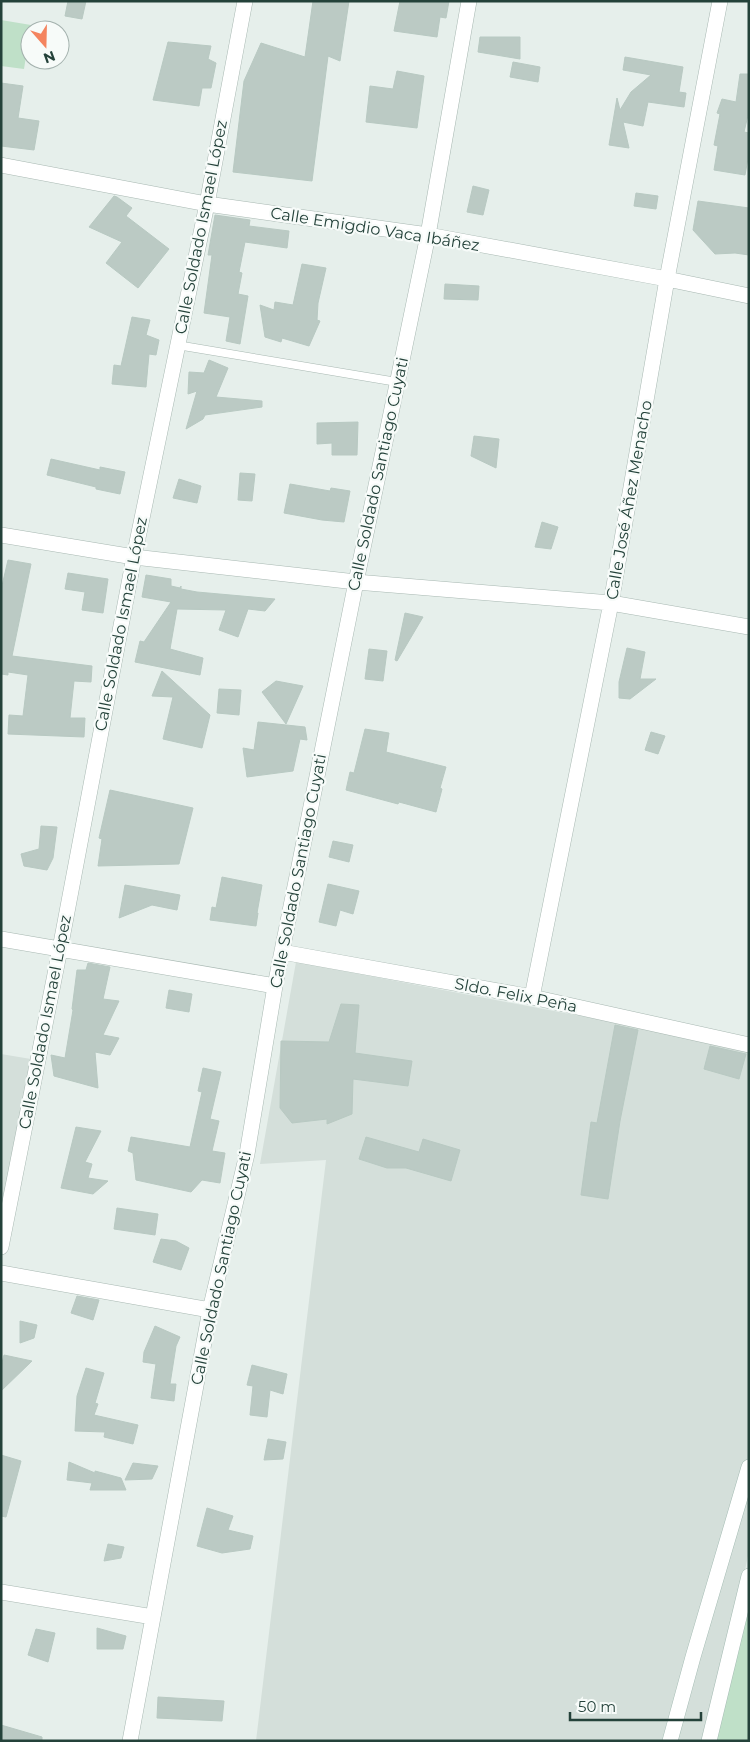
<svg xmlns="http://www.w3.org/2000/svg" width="750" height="1742" viewBox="0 0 750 1742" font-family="Montserrat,sans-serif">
	<rect width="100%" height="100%" fill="#e6efeb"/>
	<!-- built -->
	<path fill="#d4dfda" d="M296,962L749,1048V1551L709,1741H256L326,1160L260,1164Z
		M1,1054L37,1060L1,1247Z"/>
	<!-- green -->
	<path fill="#bfe0c8" d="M1,20L31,25L24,69L1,66Z
		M749,1598V1741H709Z"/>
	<!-- building -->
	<path fill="#bbcac4" stroke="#b8c9c2" d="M68,1H86L82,19L65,16Z
		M313,1H349L340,61L328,56L312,181L233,172L244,81L261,43L305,57Z
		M400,1H449L446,18L440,17L437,37L394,31Z
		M480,37H520V59L478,52Z
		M168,42L211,46L208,59L216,63L211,88H202L199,106L153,100Z
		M625,57L683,67L679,92L686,93L684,107L648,102L643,126L623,122L629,148L609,145L617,98L620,110L631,92L651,75L623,70Z
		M513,62L540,67L538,82L510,77Z
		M397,71L424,76L417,128L366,122L370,86L393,89Z
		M740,74H749V111L744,132L749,133V153L745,175L714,170L718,146L714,145L720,114L717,113L722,99L736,102Z
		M1,83L23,86L18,118L39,121L34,150L1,146Z
		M473,186L489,190L483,215L467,212Z
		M636,193L658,196L656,209L634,206Z
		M114,196L117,197L132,208L126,216L169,249L138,288L106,263L122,242L89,227Z
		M698,201L749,208V255L735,253L715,254L693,230Z
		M215,215L250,220L249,226L289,231L287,248L245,242L239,272L242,273L238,294L248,296L240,344L226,341L230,317L204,313L212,255H208Z
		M302,264L326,268L318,303L317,320L320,321L309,346L282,338L281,342L265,337L260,305L274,310L275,302L293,305Z
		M445,284L479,286L478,300L444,299Z
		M132,317L150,320L146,335L159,340L156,355L149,354L146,387L112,384L114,365L121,366Z
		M209,360L228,368L216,397L262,401V407L205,415L203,419L186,429L197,391L188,394L189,372L204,373Z
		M358,422L357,455H332V443L317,444V423Z
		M474,436L499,439L496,468L471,456Z
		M51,459L100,470V467L125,472L120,494L96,489V487L47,475Z
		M240,473L255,474L252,501L238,500Z
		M179,479L201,486L197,503L173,498Z
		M290,484L330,491L331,488L350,491L344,522L322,520L284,513Z
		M542,522L558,527L551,549L535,547Z
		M8,560L31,564L12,656L92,666L91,682L74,681L70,718H85L84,737L8,734L9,715L23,716L28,675L8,672V675L1,674V590Z
		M68,573L108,579L103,613L82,610L85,592L65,589Z
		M146,575L171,579V586L180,588L181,586V589L197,592L275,599L265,611L248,609L238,637L219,630L226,610L177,609L170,649L203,658L200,675L135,662L140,641L144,642L171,602L142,597Z
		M405,613L423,617L397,661L395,660Z
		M627,648L645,652L640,679H656L630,699L619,698V682Z
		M369,649L387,651L383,681L365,679Z
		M162,671L210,715L202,748L163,739L173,697L152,696Z
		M276,681L303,686L286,724L262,692Z
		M219,689L241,690L239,715L217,713Z
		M258,722L305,727L307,740L300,739L293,771L247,777L243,748L254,750Z
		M365,729L389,733L386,752L446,767L440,788L442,789L436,812L399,802L398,804L346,790L350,772L354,773Z
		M651,732L665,736L658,754L645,750Z
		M110,790L193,808L179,864L98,866L102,839L99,838Z
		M41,826L57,827L53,858L47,870L24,866L21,854L39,849Z
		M333,841L353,845L349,862L329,857Z
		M222,877L262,885L257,913H258L256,926L210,920L212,907L216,908Z
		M328,884L359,891L353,914L340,910L336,926L319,922Z
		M125,885L180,895L177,910L152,905L119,918Z
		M88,963L110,967L103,999L119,1001L103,1035L119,1038L110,1055L95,1052L98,1088L54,1076L51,1055L65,1058L73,1010L72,1009L77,970H86Z
		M169,990L192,994L189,1012L166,1008Z
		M341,1004L359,1005L355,1053L412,1061L408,1086L353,1079L352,1114L327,1124V1119L292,1123L280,1108L281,1041L329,1042Z
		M615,1025L638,1030L620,1121L608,1199L581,1195L591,1122L597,1123Z
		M710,1046L746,1054L739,1079L704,1069Z
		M203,1068L221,1072L210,1119L219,1121L212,1151L225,1153L220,1183L202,1180L191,1192L136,1180L133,1153L128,1151L131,1137L190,1147L202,1092L198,1091Z
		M76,1127L101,1131L85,1162L92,1164L88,1178L108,1181L93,1194L61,1188Z
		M366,1137L419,1152L423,1139L460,1150L451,1181L406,1168H387L359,1159Z
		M117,1208L158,1214L155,1235L114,1229Z
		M161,1239L176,1241L189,1248L181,1270L153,1262Z
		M77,1296L99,1300L93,1320L71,1313Z
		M20,1321L37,1325L34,1338L20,1343Z
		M155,1326L180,1337L176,1346L170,1384H176L174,1401L151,1398L156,1364L143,1362L144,1352Z
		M4,1355L32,1361L1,1391V1367Z
		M252,1365L287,1374L283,1394L270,1390L267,1417L250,1415L253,1386L247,1385Z
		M86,1368L104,1373L95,1403L98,1404L94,1415L138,1425L133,1444L104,1437L105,1432L75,1431L77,1396Z
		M268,1439L286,1442L283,1459L264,1460Z
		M1,1455L21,1461L6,1517L1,1516Z
		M69,1462L95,1473V1471L121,1478L126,1490H90L92,1483L67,1480Z
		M133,1463L158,1466L152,1479L125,1480Z
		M207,1508L233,1516L228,1530L253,1536L250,1549L222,1553L197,1546Z
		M108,1544L124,1547L121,1558L104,1561Z
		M97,1628L126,1636L123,1649H97Z
		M36,1629L55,1633L48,1662L28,1655Z
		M158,1697L224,1701L222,1721L157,1718Z
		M1,1725L42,1737V1741H1Z"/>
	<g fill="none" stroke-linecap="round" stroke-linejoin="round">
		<!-- lane casing -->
		<g stroke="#a8b8b2" stroke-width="9">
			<path id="lane" d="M177,345L397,382"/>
		</g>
		<!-- street casing -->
		<g stroke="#a8b8b2" stroke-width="16">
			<path id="street" d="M1,165L207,204L428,235L667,279L749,296
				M1,535L134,557L356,582L611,603L749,627
				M1,939L275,986
				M282,952L532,997L749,1045
				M532,997L611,603L667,279L720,1
				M1,1247L60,949L134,557L207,204L245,1
				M1,1273L210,1310
				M1,1592L153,1617
				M130,1741L210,1310L247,1154L275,986L356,582L428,235L469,1"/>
		</g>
		<!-- secondary casing -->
		<g stroke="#a4bbb3" stroke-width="16">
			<path id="secondary" d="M670,1741L693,1657L749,1467
				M709,1741L749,1576"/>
		</g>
		<!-- lane -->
		<use href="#lane" stroke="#fff" stroke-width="8"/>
		<!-- street -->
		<use href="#street" stroke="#fff" stroke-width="15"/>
		<!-- secondary -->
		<use href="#secondary" stroke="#fff" stroke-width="15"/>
	</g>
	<g text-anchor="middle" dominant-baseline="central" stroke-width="4.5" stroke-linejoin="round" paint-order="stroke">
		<!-- street labels -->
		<g font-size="16" fill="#24423a" stroke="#f7fbf9">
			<text transform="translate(201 227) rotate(-79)">Calle Soldado Ismael López</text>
			<text transform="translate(375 229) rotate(9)">Calle Emigdio Vaca Ibáñez</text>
			<text transform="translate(378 474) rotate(-78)">Calle Soldado Santiago Cuyati</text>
			<text transform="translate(629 500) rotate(-80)">Calle José Áñez Menacho</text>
			<text transform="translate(121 624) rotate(-79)">Calle Soldado Ismael López</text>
			<text transform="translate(298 871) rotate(-79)">Calle Soldado Santiago Cuyati</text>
			<text transform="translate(516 995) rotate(11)">Sldo. Felix Peña</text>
			<text transform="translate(45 1022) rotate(-79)">Calle Soldado Ismael López</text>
			<text transform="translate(221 1268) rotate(-78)">Calle Soldado Santiago Cuyati</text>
		</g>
	</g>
	<!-- border -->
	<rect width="750" height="1742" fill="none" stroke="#24423a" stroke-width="5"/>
	<!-- north arrow -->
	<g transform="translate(45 45) rotate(160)"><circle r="24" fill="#f7fbf9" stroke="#a3b1ad"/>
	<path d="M0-4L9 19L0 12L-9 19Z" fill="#f4845f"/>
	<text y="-8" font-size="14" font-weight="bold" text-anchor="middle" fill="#24423a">N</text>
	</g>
	<!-- scale -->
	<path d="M570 1712v8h131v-8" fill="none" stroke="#24423a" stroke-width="2.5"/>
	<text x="578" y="1712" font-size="15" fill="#24423a" stroke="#f7fbf9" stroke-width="4" paint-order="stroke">50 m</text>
</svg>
